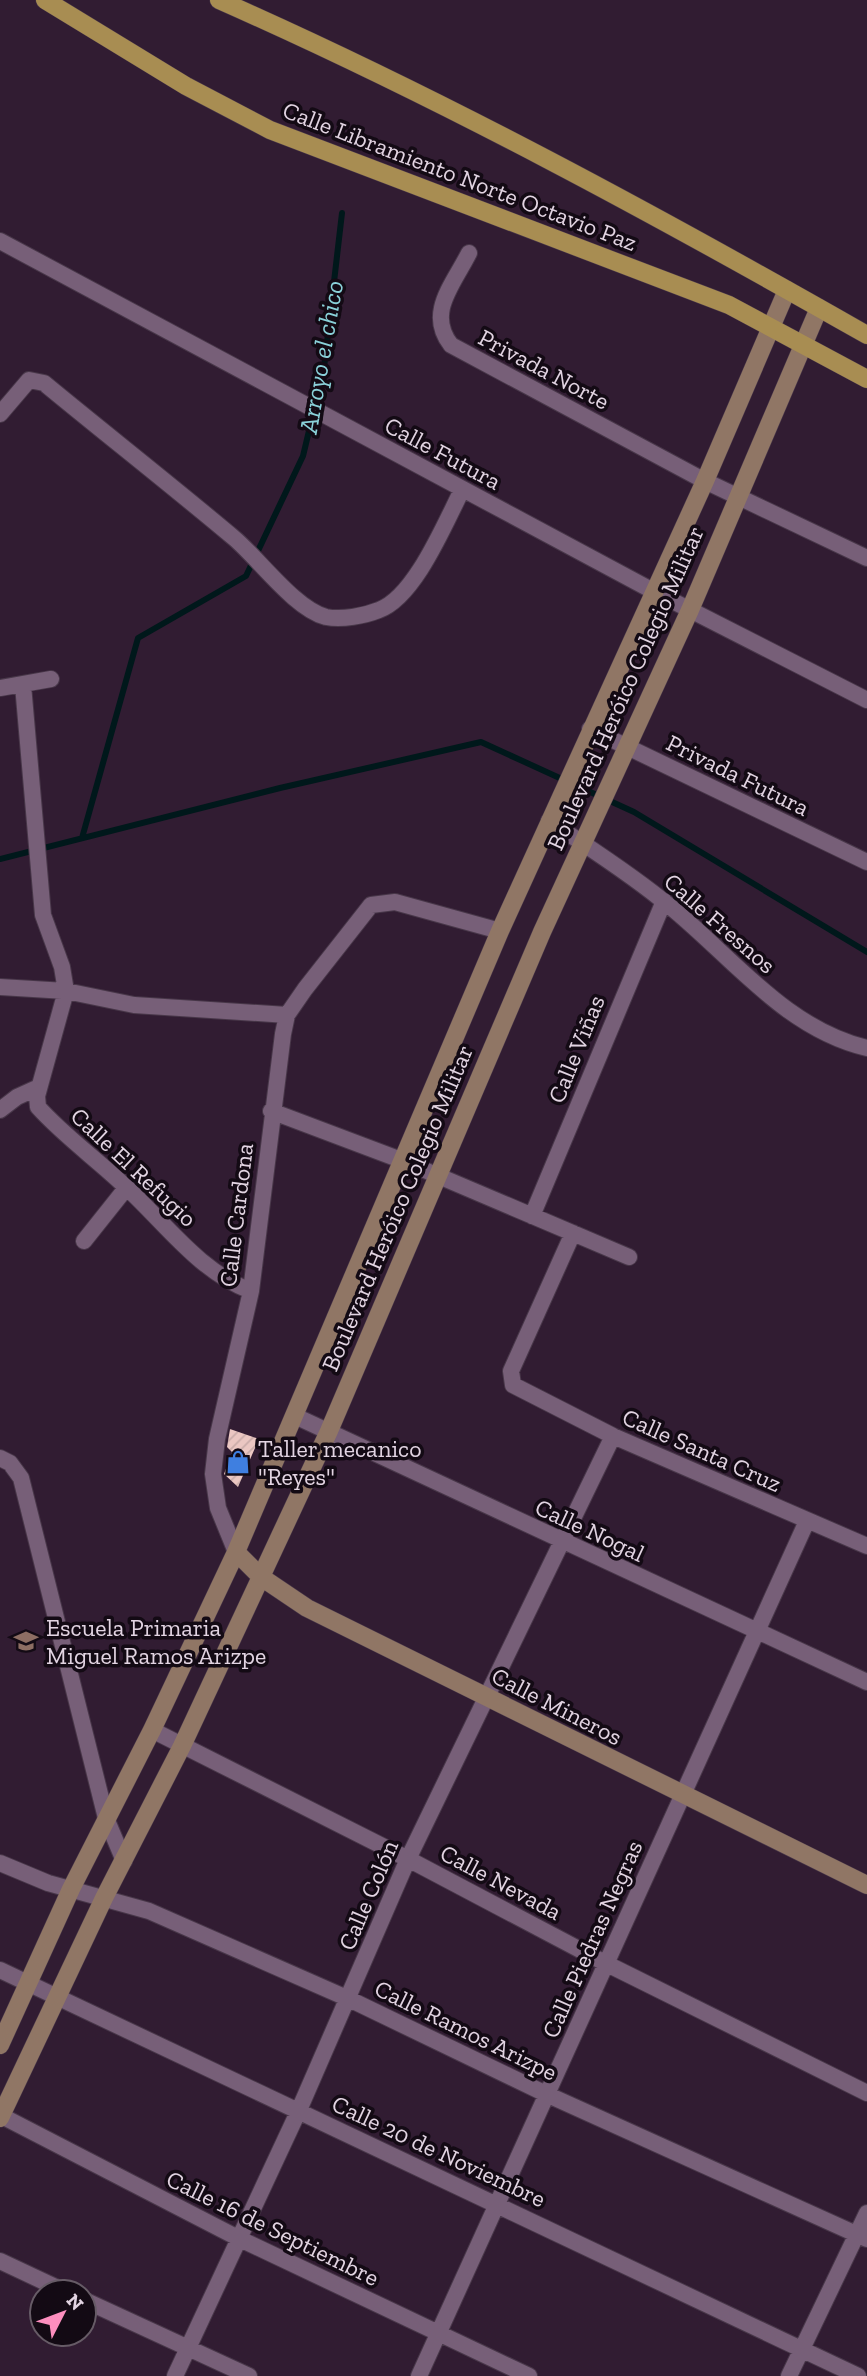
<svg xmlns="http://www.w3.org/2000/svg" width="867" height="2376" viewBox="0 0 867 2376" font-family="'Zilla Slab',serif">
	<defs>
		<pattern id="building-hatch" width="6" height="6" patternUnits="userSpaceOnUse" patternTransform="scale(1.75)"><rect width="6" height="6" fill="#ebc7c2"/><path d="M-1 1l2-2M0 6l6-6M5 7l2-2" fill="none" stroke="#caaca9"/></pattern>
	</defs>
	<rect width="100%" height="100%" fill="#311c32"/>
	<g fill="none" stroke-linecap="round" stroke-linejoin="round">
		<!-- stream -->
		<path stroke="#00181b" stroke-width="6" d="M82,838L138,638L246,576L303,456L324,368L342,213
			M0,859L280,788L481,742L634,812L867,952"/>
	</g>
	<!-- building -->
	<path fill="url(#building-hatch)" d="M230,1429L259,1439L238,1487L224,1474L232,1452L227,1447Z"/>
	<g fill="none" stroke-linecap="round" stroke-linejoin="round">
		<!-- street casing -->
		<g stroke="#483749" stroke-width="18">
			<path id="street" d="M0,241L655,592L867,700
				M469,253C453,285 426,313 451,345L705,481L867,558
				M0,414L29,380L44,383C107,435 171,485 234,538C259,559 295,609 326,617C342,620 364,616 379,610C415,597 445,523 462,490
				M23,685L43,915L62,967L66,991L37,1096L38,1107C65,1137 98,1160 127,1188C166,1224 200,1272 251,1291
				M0,688L51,679
				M590,729L867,862
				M549,821C587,846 626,871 662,900C728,951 782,1028 867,1048
				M0,987L66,991L134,1005L287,1015
				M0,1110L17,1097L39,1087
				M271,1111L401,1160L629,1257
				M532,1216L664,901
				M573,1233L511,1371L513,1385L613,1436L867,1546
				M84,1241L127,1187
				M295,1416L867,1682
				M0,1458L10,1463L21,1478L106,1818L124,1861
				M236,1552L218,1508L213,1474L217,1439L251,1291L283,1034L287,1015L305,989L371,905L395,902L500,931
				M152,1730L408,1859L605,1963L867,2093
				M0,1863L48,1883L149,1911L349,1999L546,2094L867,2239
				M0,1970L858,2376
				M0,2115L240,2239L529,2376
				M0,2261L66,2292
				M84,2300L249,2376
				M175,2376L299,2110L408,1859L613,1436
				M419,2376L807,1521
				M789,2376L867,2213"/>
		</g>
		<!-- secondary casing -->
		<g stroke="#483749" stroke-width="19">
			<path id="secondary" d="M236,1552L261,1577L307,1608L867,1885
				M0,2045L71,1889L152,1730L236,1552L500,931L705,481L787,290
				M0,2118L104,1898L182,1746L329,1431L542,932L690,610L819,308"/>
		</g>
		<!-- primary casing -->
		<g stroke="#483749" stroke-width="19">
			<path id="primary" d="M45,0L186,86L270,130L729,305L867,379
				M219,0C441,98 656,215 867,335"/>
		</g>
		<!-- street -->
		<use href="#street" stroke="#775f78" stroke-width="16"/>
		<!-- secondary -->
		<use href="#secondary" stroke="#907665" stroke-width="18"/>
		<!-- primary -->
		<use href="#primary" stroke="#a88d52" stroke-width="18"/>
	</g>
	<!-- icons -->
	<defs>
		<g id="shop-bare" transform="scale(1.89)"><path d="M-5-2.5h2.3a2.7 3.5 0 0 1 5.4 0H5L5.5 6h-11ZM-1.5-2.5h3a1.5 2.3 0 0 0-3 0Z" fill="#3f7fe0" stroke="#130a14" stroke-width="2.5" paint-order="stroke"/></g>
		<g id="school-bare" transform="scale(1.89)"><path d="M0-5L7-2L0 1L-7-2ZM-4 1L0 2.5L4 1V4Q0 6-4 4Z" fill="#8d6e63" stroke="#130a14" stroke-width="2.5" paint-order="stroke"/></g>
	</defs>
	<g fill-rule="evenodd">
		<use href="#shop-bare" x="238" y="1462"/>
		<use href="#school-bare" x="26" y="1641"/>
	</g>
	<g text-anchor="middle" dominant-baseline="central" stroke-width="7" stroke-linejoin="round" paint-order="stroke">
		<!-- street labels -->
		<g font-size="24" fill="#e2d4e2" stroke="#130a14">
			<text transform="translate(460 176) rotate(21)">Calle Libramiento Norte Octavio Paz</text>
			<text transform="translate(544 369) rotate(28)">Privada Norte</text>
			<text transform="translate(443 453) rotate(28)">Calle Futura</text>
			<text transform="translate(625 688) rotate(-66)">Boulevard Heróico Colegio Militar</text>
			<text transform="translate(738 775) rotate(26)">Privada Futura</text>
			<text transform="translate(720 923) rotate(41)">Calle Fresnos</text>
			<text transform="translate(576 1049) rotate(-68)">Calle Viñas</text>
			<text transform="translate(134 1167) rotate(43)">Calle El Refugio</text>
			<text transform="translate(397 1208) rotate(-67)">Boulevard Heróico Colegio Militar</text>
			<text transform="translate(236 1215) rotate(-83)">Calle Cardona</text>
			<text transform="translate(702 1450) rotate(24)">Calle Santa Cruz</text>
			<text transform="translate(590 1530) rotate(25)">Calle Nogal</text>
			<text transform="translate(557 1706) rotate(27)">Calle Mineros</text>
			<text transform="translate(501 1882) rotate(28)">Calle Nevada</text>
			<text transform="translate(368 1895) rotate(-67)">Calle Colón</text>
			<text transform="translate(592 1939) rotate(-66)">Calle Piedras Negras</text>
			<text transform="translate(466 2030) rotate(26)">Calle Ramos Arizpe</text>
			<text transform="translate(439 2151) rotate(25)">Calle 20 de Noviembre</text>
			<text transform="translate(273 2228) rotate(26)">Calle 16 de Septiembre</text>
		</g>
		<!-- poi labels -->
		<g font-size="24" fill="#e2d4e2" stroke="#130a14" text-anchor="start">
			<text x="258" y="1448">Taller mecanico<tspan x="258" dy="28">"Reyes"</tspan></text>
			<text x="46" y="1627">Escuela Primaria<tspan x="46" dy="28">Miguel Ramos Arizpe</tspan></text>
		</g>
		<!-- water labels -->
		<g font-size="26" font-style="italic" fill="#8ad1d9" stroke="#130a14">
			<text transform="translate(321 357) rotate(-80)">Arroyo el chico</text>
		</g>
	</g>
	<!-- north arrow -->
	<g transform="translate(63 2313) rotate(48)"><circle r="33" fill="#130a14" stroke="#665b66" stroke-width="2"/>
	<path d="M0-5L12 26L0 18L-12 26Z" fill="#fd8ebe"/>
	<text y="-10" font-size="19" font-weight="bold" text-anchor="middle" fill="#e2d4e2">N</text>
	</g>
</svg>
